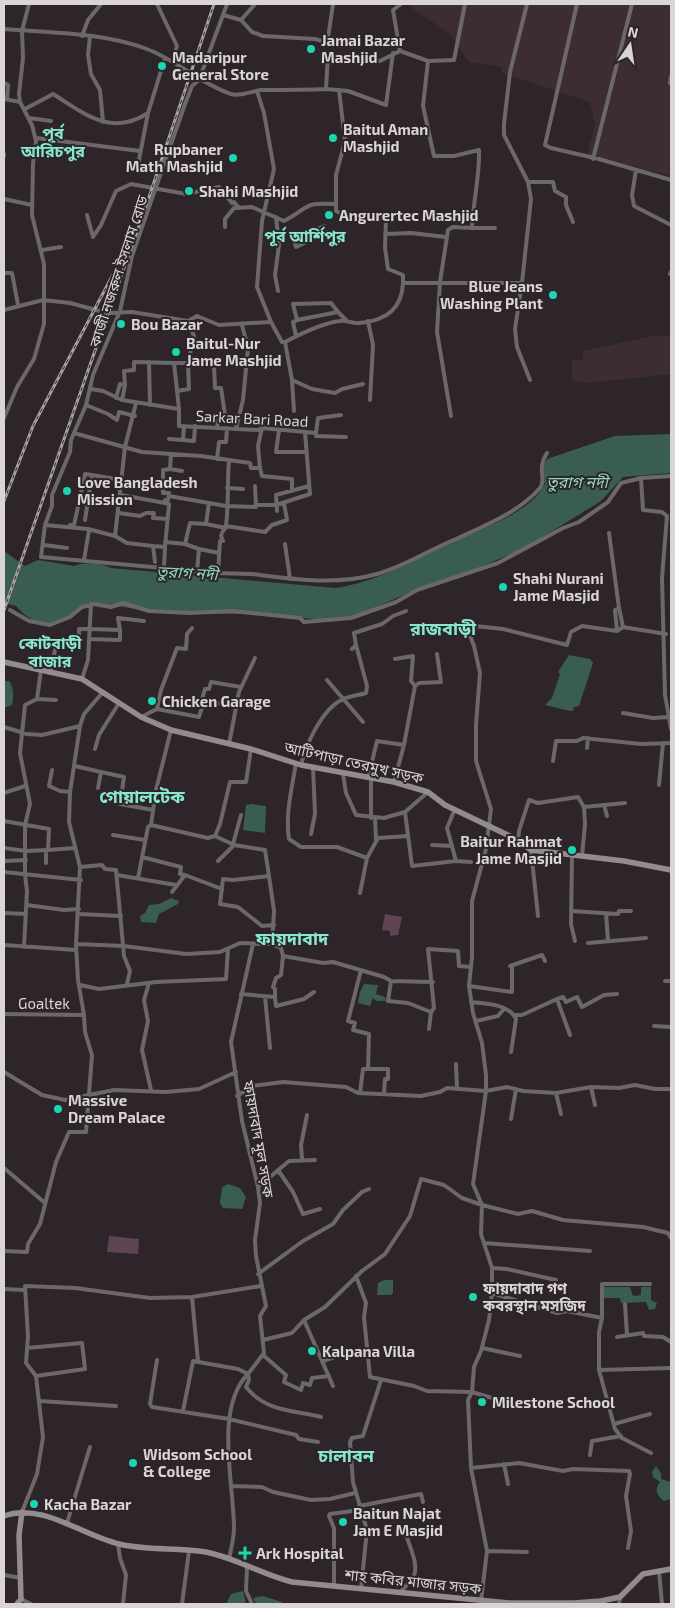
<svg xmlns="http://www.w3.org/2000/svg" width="675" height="1608" viewBox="0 0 675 1608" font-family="'Exo 2','Noto Sans Bengali',sans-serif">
	<rect width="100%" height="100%" fill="#2d2529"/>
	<!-- built -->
	<path fill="#3b2d33" d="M406,4H671V176L587,154L595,125L590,102L502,73V67L469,62L450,34Z
		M651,336H671V374L586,383L572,380V361L582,360L584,351Z"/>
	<!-- green -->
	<path fill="#5e4551" d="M385,914L402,917L398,935L390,936V931L382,930Z
		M109,1236L139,1239L138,1254L107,1252Z"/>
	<!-- water -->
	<path fill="#395d53" d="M671,434V473L623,477L601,501L523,549L456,577L419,588L361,614L334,621L261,614L161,613L110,605H85L54,625L42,626L25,615L16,606L4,603V551L25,566L38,560L74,566C83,562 102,563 111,568L336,588C368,583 399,569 428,553C461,535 527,519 545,484L543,467L547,459L615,436Z
		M569,655L590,659L593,663L579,706L574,707L573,711H570L545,705L552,698L560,674L558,672Z
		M4,681H9C14,688 14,697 12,705L4,708Z
		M251,804L266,806L265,833L243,830L246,805Z
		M171,898L179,901L178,904L159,914L156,923L141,922L140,916L145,913L149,905L159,904Z
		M364,984L378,985L376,994L385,997L386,1001H377L373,998L370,1006L358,1003L360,992Z
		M228,1184L240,1188L246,1197L242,1209L223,1208L220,1203L222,1187Z
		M384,1280H393V1293L391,1295H377L378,1283Z
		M604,1287H630L633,1296L641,1295V1287H651V1300L657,1303L655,1309L649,1310L646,1302L621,1303L620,1298H602Z
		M656,1466L661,1473V1479L671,1482V1499L664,1501C657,1496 654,1489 660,1482L653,1477L652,1472Z
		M243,1591L246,1604H226L231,1594Z
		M263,1596L282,1602V1604H256L253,1598Z"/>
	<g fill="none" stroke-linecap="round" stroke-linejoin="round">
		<!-- street -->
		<path stroke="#6c686a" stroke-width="4" d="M157,4L177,46L173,60
			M227,4L199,80L192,86L185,104L132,256L120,311L93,375L86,405L71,440L70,452L52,495V506L45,525L41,557C100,562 159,568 219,573C232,574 247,573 260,575C299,580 338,585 377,574C405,566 429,550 456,539C485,526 519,512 540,488C547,479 536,469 547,453
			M527,4L510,72L504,124V135L528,182L531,199L522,283L515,329L517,347L530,380
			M577,4L545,145L551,148L599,159L671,180
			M223,15L241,20L252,32L263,36L315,39L326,42L327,45L333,4
			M241,20L255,4
			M4,29C51,33 102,32 147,49C178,61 201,84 231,94C241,97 252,91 261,90C283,90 305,90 326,89L328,54L364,61H380L400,51L428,61L454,60L465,4
			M82,36L88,20L101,4
			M90,36L88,55L91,74L100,90L103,122
			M400,51L393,10L401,4
			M428,61L423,106L434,156H454L479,150C480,176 473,201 472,228L453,227L448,230L440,282L437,332L451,416
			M4,83L8,85L7,99
			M670,83L671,76
			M326,89L348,91L386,105L393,53
			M339,90L345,141L336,175V211L344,215L386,219L385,248L388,269L403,275V283
			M257,91L264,113L274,169L262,221L257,287L271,322
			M4,99L20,102
			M25,109L53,94C85,114 111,137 148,113
			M29,118L51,121
			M36,138L140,151
			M4,154V156
			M593,159L632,4
			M138,165L148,113L165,58
			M636,170L632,195L634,206L671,225
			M528,182H553L555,191L566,197V205L573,222
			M4,199L32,205
			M87,215L93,237L101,225L116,191L131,184L186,194L219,187L232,203L234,202L239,208
			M276,217L279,245L275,275L278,291
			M324,226L294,240L296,247L327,232
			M225,227V219L234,208L252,207L284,221C310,208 301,202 335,204
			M472,228H495
			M385,234L411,233L446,237
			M42,250L61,247
			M4,273H12L18,305
			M670,274L671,272
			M4,310L43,300L70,303L107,313L132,312L188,321
			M297,320L293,304L331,303L338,312
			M188,321L197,316L219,325L271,322L282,342H285C302,333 322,323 340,321C347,320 353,324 359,323C385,321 402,309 403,283H522
			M368,321L373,345L370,400
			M296,336L293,322L297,320L338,312L346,320
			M285,342L292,380L294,411
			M149,362L150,405
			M292,380L312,389L335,393L342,389L363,384
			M91,389L103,391L122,400L179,409V426L258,430L262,428L316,433V436L346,437
			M177,391L189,389L188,363L214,365L215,388H221L225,415L219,416L217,427
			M116,398L120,384L125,385L124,371L134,370V362L174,363
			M122,400L125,385
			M86,405L108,414L117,420L119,412L135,416
			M179,409L174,363H188L194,336L188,321
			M4,418L17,387L34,359L44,324V264L32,215L33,164L36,141L32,125L20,102L19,94L23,58L22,31L29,4
			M236,429L243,400L248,348L242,325
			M279,430L276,452H305
			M74,433L142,452L201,456L229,460C227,482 229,504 226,525C225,529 222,531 221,536L223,541H220L218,573
			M316,433L318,418L341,415
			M169,439L183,440L184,426
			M183,440L194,441L195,426
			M217,459L219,442H226L227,428
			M229,460L250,463L251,468H260L262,476L292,479V491
			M260,468L258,446L262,428
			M170,469L182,471
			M641,478L643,510L662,512L667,516
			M227,488L243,489
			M121,495L165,503
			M169,496L226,506L256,507L255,486
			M256,505H276L310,494L305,432
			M277,511L276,495L309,486
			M119,513L140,516L146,513H154L153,518L168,519
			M667,516L662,578L665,695L671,729
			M85,520L92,475L121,480
			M206,524L226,528
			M45,525L88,529L115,536L127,543L153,546
			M70,525H74L85,474L92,475
			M226,526L265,532L272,525L287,520L284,503
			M609,533L619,608L615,610L617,631
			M115,536L125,447L136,403
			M165,542L185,544
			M285,544L290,579
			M44,545L67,548
			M199,549L185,544L190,523L206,524L209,503
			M84,560L89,530
			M155,562L153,546L165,547L169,504L165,503V500H168L169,493H163V470L170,469L171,454
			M164,567L165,547
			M197,571L199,549L219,553
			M619,608L623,627L666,634
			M10,610L29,621L50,625L70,617L82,607L94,604L111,607L123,603L149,611L190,613L232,611L300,618L304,622L351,618L396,602L417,590L498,563L563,528L579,522L608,502L621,483L641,478L671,476
			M90,629L120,630L118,618L144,621
			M89,639L120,640V630
			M45,640L79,645V629H89
			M356,645L354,633L382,624L393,616L406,611
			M395,659L413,656L411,681L415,686
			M50,672L57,642
			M82,679L88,660L91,604
			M327,680L363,722
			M37,699L56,700
			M204,701L202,699L205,689H209L211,682L241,687
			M157,709L199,717L204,701L237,706
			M623,713L653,718L668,717
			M141,717L157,709L161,690L177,648L186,649L187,634L192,628
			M4,727L27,734L42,735L80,726L84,714L103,692
			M229,744L239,692L255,658
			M404,745L415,686L419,683L441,682L437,654
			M587,748L588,738
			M95,749L99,735L119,703
			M553,761L556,741H577L583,738L641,744L671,743
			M296,763C292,788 285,814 289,839L301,847H337L367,858L378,838L408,836
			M301,765C306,744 322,709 343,699C350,696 359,695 366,693L367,686L356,645L352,649
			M75,766L101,772L98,788
			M52,770L49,786L60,791L70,792
			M101,772L124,777L120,804L153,810
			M343,774L346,793L356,815L384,818L405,812
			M368,778L377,741L404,745L394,782
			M659,785L663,743
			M428,792L405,812L412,866L456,861
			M4,793L25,786
			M604,805L607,816
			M455,809L447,828L456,861L471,862
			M371,818V778
			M375,818L376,840
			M4,821L49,829L48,850L26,851L4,848
			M151,825L208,838L215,836L234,845L265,850L269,876L233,880L223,879L220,904L238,907L262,926L274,925
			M311,834L315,814L313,767
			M113,835L145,840
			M215,836L220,824L230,782H246L251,749
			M518,840L519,831L529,800L538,803L578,797L584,807L625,803
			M233,844L241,815
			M432,845L452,846
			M48,850L74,848
			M531,850L538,916
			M572,856L571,924L575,941
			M582,856L585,824L584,807
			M142,857L181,867L180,874L185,875
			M4,861L26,860
			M218,861L234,845
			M46,863V850
			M80,867L102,865L105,869L116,870L124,956L130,971L127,984
			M4,872L81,880
			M117,875L176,885
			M269,876L274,911L272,944
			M138,878L148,827L151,825L156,790L171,730
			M172,892L185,875L222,889
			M360,893L367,858
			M27,905L64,910L79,909
			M571,911L618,914L619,911H631
			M4,913L26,914
			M606,913L608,941
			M79,914L121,916
			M588,943L646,938
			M76,944L124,946L186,954L220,952L240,943L272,944L281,948L283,956L281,975L276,978L273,987L275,989V997
			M4,945L76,950
			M24,947L27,891L25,875V825L30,804L20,753L25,705L37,699L41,670
			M283,956L323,963L333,962L384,977L391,981L433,982
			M391,981L388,1001L408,1003L431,1012
			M665,981H671
			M149,983L144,1000L148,1021L142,1050L151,1090
			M80,985L99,989L156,982L226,979L228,949
			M469,986L512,992V966H510L542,955L545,961
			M241,994L275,997L276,1006L304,999L314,992
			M265,997L270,1048
			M557,999L563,997L566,1002L577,997L582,1007L604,995L617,994
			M471,1002C485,1003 509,1004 516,1019L511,1052
			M4,1014L84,1015
			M514,1015H522L557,999L570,1035
			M476,1021L498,1016L504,1009
			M654,1026L671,1027
			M429,1029L431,1012L434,1008L428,949L458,951L459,966L471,967
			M456,1064L457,1089
			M368,1069H388V1079H385L384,1093
			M4,1072L42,1095L65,1100L114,1090L166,1092L199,1089L236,1072
			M591,1087L595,1105
			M360,1093L363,1069H368L369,1034L353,1030L355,1023L348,1021L361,970
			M556,1093L561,1114
			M237,1096L252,1086L283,1082L346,1087L358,1093L421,1096L440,1092L447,1088L486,1091L507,1087L523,1091L556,1093L591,1087L619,1088L635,1085L655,1089H671
			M511,1119L516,1089
			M302,1159L301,1145L307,1115
			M4,1168L45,1203
			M278,1170L293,1192L303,1214L320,1209
			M258,1187L289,1161L315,1160
			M484,1243L590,1251
			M4,1251L27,1252L28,1244L40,1224L56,1162L69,1132H86L92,1055L85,1032L84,1015L78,980L76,944L80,867L69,822L70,792L80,726
			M492,1268L507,1269L556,1280
			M258,1274L303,1241L333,1224L343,1210L362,1192L369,1189
			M356,1276L366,1303L364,1317L370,1377L414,1386L427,1391L472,1392L512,1404
			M4,1289L24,1290
			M492,1293L557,1313L567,1311L602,1318L599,1332V1370
			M192,1297L198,1361
			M625,1304L627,1335
			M602,1318V1284H650
			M304,1320L333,1386
			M617,1337L643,1333L644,1336L663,1337L671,1342
			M263,1340L292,1333L304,1320L325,1307L362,1271L385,1254L410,1216L421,1179L444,1185L462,1198L482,1205L518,1214L532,1211L563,1220L643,1227L668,1233L671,1238
			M27,1348L82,1343L85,1369L36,1376
			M482,1348L520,1356
			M263,1355L286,1375L284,1382L301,1390L303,1383L310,1385L312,1378L329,1376
			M157,1360L150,1404L152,1407L229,1419L296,1435L299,1439L318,1442
			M323,1361L349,1352L350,1354L368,1352
			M248,1374L249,1380L246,1387C266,1412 293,1410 321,1417
			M40,1401L116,1406
			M183,1411L193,1361L238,1369L248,1374L264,1353L260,1316L266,1306L256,1256L255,1240L260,1203L258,1187L242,1121L231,1042L253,944
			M614,1424L650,1414
			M651,1453L622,1438L615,1429L599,1370L671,1368
			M590,1455L592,1441L621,1436
			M504,1464L508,1484
			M471,1468L519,1463L563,1471L573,1469L629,1471L630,1474L626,1496L631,1531L628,1548
			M232,1486L262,1487L273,1492L311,1500L330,1499L355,1493
			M359,1506L421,1494L423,1502
			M22,1512L37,1474L43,1437L36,1376L26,1363L28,1336L25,1286L75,1288L150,1298L192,1297L261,1286
			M67,1523L90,1447
			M118,1544L120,1558L126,1575L123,1604
			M487,1551L527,1552
			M229,1559C231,1549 234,1538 234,1528C234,1484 214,1408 248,1374
			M247,1567L246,1591L252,1604
			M659,1571L662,1604
			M4,1575L21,1578
			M334,1585V1528L329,1516L330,1514L360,1510
			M361,1589L367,1530L353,1482L350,1442L352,1438L363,1436L381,1380
			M400,1593C403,1588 409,1584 413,1578C420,1566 409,1545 405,1532
			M21,1599L31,1604
			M481,1601L487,1551L471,1468L468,1400L472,1392L474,1367L481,1351L489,1320L492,1293V1268L481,1234L482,1205L473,1184L486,1091V1075L482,1043L473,1013L469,986L472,957V901L486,849L491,809L476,761V725L480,673L474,646L466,625L503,629L567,645L571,632L582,626L617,631L623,627
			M182,1604L189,1551
			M619,1604L620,1597"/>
		<!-- secondary -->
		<path stroke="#938c8f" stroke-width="5.5" d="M4,662L82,679L141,717L171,730L251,749L301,765L394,782L428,792L445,805L518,840L531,850L624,861L671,870
			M4,1516C42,1502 83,1536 119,1544C148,1551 178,1547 206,1552C236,1558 263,1575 292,1582L509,1603H574L601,1601L620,1597L643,1574L671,1569
			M17,1604L21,1599L19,1535L22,1512"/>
		<!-- rail casing -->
		<g stroke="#a7a1a4" stroke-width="3">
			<path id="rail" d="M4,501L33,426L119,263
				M4,610L149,197L214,4"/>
		</g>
		<!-- rail -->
		<use href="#rail" stroke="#2d2529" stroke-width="1" stroke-dasharray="4" stroke-linecap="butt"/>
	</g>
	<!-- markers -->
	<g fill="#1cd5b1" stroke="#2d2529" stroke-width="2">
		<circle cx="311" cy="49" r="5"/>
		<circle cx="162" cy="66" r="5"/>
		<circle cx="333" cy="138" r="5"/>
		<circle cx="233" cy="158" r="5"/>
		<circle cx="189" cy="191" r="5"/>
		<circle cx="329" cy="215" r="5"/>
		<circle cx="553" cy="295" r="5"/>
		<circle cx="121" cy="324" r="5"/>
		<circle cx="176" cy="352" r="5"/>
		<circle cx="67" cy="491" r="5"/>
		<circle cx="503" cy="587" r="5"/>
		<circle cx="152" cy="701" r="5"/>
		<circle cx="572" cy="850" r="5"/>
		<circle cx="58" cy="1109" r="5"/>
		<circle cx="473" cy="1297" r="5"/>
		<circle cx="312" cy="1351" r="5"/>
		<circle cx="482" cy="1402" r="5"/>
		<circle cx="133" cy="1463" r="5"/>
		<circle cx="34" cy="1504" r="5"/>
		<circle cx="343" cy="1522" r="5"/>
		<path d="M242.5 1545.5h5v5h5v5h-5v5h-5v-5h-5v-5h5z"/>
	</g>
	<g text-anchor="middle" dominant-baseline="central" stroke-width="4" stroke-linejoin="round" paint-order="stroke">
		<!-- poi labels -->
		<g font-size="15" font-weight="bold" fill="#d9d4d6" stroke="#2d2529" text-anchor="start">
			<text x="321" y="40">Jamai Bazar<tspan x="321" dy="17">Mashjid</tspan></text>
			<text x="172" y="57">Madaripur<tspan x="172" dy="17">General Store</tspan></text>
			<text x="343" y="129">Baitul Aman<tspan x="343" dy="17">Mashjid</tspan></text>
			<text x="223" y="149" text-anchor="end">Rupbaner<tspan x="223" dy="17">Math Mashjid</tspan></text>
			<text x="199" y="191">Shahi Mashjid</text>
			<text x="339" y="215">Angurertec Mashjid</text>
			<text x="543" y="286" text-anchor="end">Blue Jeans<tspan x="543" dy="17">Washing Plant</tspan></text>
			<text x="131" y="324">Bou Bazar</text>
			<text x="186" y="343">Baitul-Nur<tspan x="186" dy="17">Jame Mashjid</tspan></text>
			<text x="77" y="482">Love Bangladesh<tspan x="77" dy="17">Mission</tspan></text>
			<text x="513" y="578">Shahi Nurani<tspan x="513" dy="17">Jame Masjid</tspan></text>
			<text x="162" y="701">Chicken Garage</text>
			<text x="562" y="841" text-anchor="end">Baitur Rahmat<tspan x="562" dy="17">Jame Masjid</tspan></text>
			<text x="68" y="1100">Massive<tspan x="68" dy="17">Dream Palace</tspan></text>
			<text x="483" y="1288">ফায়দাবাদ গণ<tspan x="483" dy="17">কবরস্থান মসজিদ</tspan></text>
			<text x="322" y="1351">Kalpana Villa</text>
			<text x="492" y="1402">Milestone School</text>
			<text x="143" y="1454">Widsom School<tspan x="143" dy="17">&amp; College</tspan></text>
			<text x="44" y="1504">Kacha Bazar</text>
			<text x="353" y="1513">Baitun Najat<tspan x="353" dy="17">Jam E Masjid</tspan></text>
			<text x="256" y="1553">Ark Hospital</text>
		</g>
		<!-- street labels -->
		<g font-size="15" fill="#d9d4d6" stroke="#2d2529">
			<text transform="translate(118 271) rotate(-72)">কাজী নজরুল ইসলাম রোড</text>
			<text transform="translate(252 418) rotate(3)">Sarkar Bari Road</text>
			<text transform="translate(354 762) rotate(13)">আটিপাড়া তেরমুখ সড়ক</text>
			<text x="44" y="1003">Goaltek</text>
			<text transform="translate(259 1139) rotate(80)">ফায়দাবাদ মূল সড়ক</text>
			<text transform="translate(413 1581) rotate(6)">শাহ কবির মাজার সড়ক</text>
		</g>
		<!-- neighbourhood labels -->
		<g font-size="16" font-weight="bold" fill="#87e8ce" stroke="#2d2529">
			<text x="53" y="132">পূর্ব<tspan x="53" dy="18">আরিচপুর</tspan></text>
			<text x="305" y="235">পূর্ব আর্শিপুর</text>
			<text x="50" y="642">কোটবাড়ী<tspan x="50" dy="18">বাজার</tspan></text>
		</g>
		<!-- water labels -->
		<g font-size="16" font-style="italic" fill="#90d5c1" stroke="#2d2529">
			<text x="577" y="481">তুরাগ নদী</text>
			<text transform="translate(187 572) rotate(3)">তুরাগ নদী</text>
		</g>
		<!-- quarter labels -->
		<g font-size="18" font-weight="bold" fill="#87e8ce" stroke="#2d2529">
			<text x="443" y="628">রাজবাড়ী</text>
			<text x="142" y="796">গোয়ালটেক</text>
			<text x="292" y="938">ফায়দাবাদ</text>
			<text x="346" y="1455">চালাবন</text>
		</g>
	</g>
	<!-- border -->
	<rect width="675" height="1608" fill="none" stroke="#d9d4d6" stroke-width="10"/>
	<!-- north arrow -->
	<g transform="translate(630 45) rotate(13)" stroke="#2d2529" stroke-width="4" paint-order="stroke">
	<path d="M0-4L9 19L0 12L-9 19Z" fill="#d9d4d6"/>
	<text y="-8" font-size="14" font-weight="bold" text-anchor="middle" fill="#d9d4d6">N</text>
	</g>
</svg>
